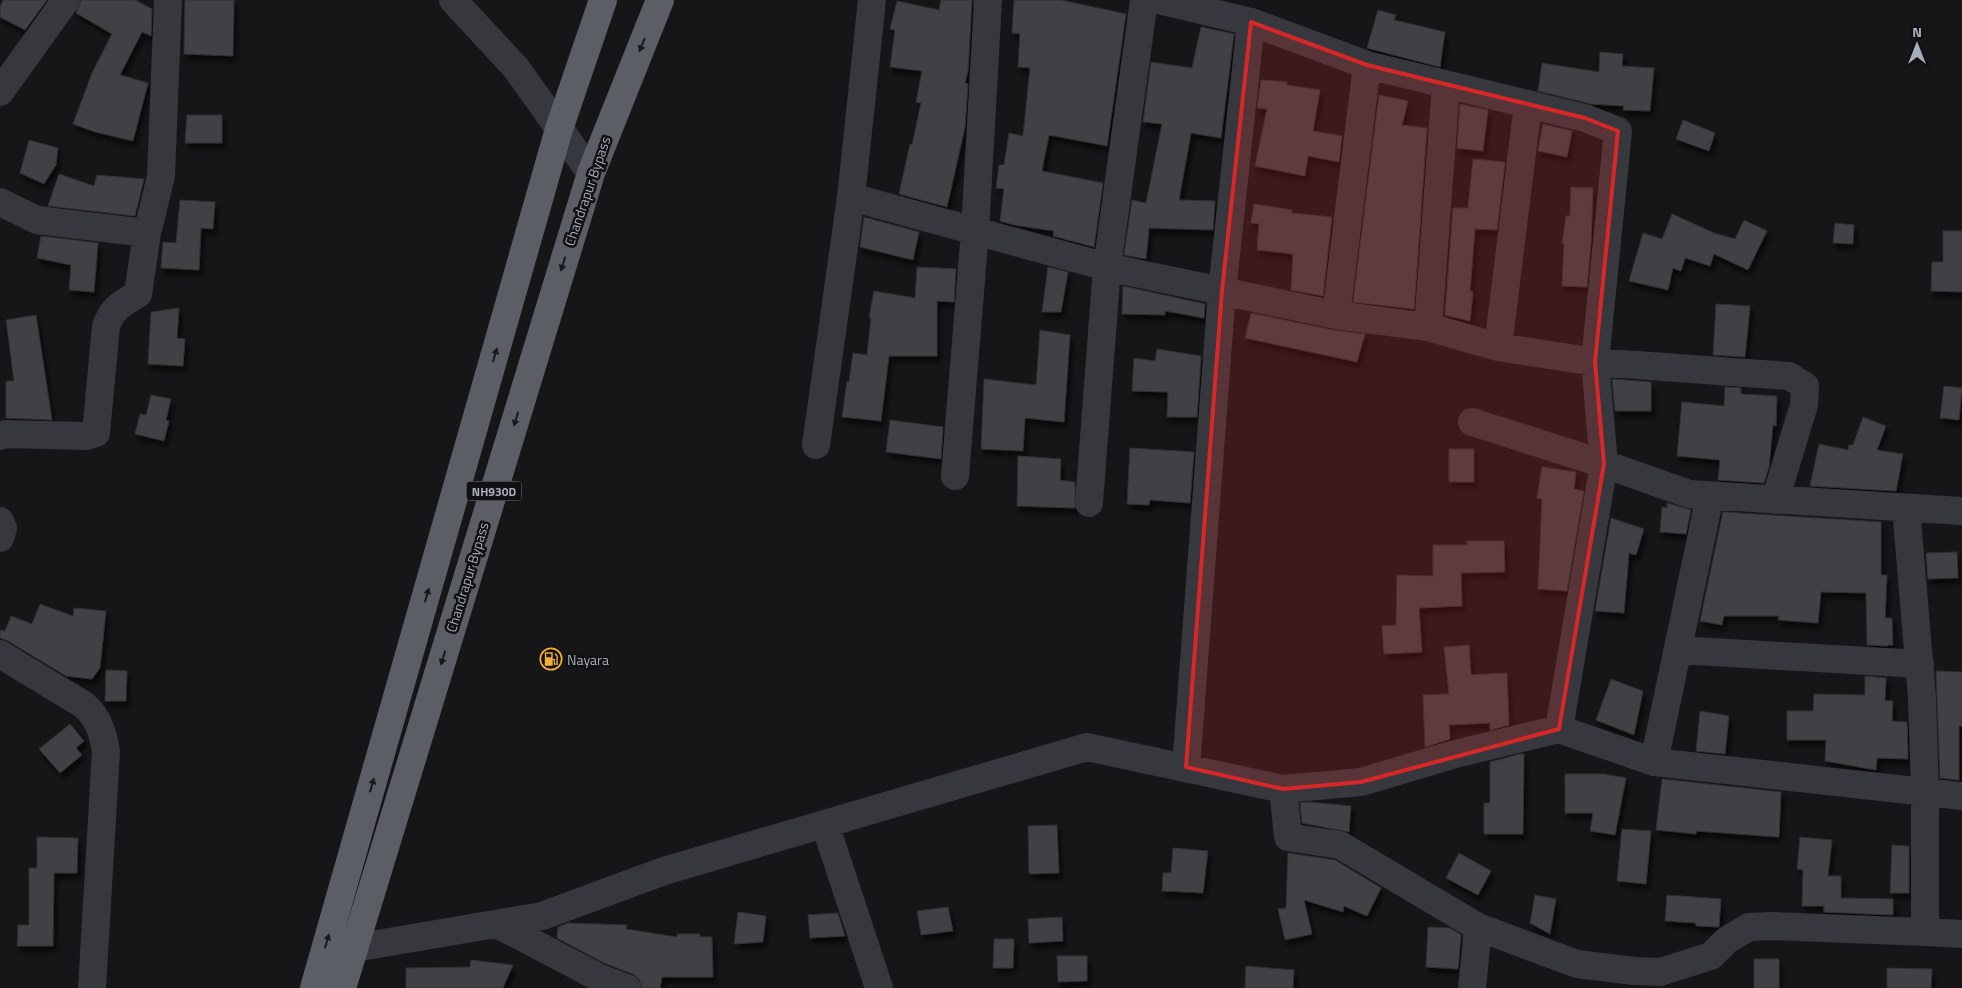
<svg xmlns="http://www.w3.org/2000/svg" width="1962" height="988" viewBox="0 0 1962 988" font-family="'Titillium Web',sans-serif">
	<defs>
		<filter id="shadow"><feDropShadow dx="3" dy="5.5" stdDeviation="2.5" flood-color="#0009"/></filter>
	</defs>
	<rect width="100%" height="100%" fill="#161618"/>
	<!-- building -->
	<path fill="#404145" stroke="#303034" filter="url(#shadow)" d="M3,0H47L25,30L0,17V7Z
		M81,0H135L152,9L151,36L142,32L120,75L148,83L133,141L95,132L73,124L92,73L112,34L76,13Z
		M185,0H234L233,56L184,54Z
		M941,0H972L968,71L965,83L968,84L965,127L947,207L899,194L910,144L912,145L921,103L916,102L922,71L890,67L895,30L890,29L897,1L939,10Z
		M1014,0H1061L1126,14L1107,146L1049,135L1042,171L1103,183L1094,247L1053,236L1054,231L1014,225L1000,221L1004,189L996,188L999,165H1004L1009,133L1023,136L1030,68L1018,67L1020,34L1012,33Z
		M1378,10L1396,15L1394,20L1445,32L1440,67L1367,48Z
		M1201,27L1234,34L1221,138L1191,133L1179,200L1215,201L1213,230L1149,228L1146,259L1124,255L1132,200L1146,203L1162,124L1143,122L1151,62L1192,68Z
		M1600,52L1623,54L1622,66L1654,68L1650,111L1623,110L1624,106L1591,104L1538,91L1542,63L1599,72Z
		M1261,80L1287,82V85L1320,90L1313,131L1342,136L1339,162L1308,156L1305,176L1255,166L1267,109L1257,108Z
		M1379,95L1408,101L1402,125L1427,128L1414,309L1353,302Z
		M1460,104L1488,110L1483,151L1457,148Z
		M187,115H222V143H185Z
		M1683,120L1715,133L1709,151L1676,139Z
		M1543,124L1572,131L1567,157L1538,151Z
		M29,140L58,148L56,165L44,184L20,173Z
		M1473,159L1505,162L1497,230L1475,229L1470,291L1473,292L1470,321L1445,315L1453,208H1468Z
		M59,174L94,186L97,175L144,179L135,216L48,206Z
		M1571,187L1593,188L1591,242L1587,287L1562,286L1564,244L1562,243L1566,216H1570Z
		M180,200L215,202L213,229L201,228L199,270L161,268L163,242L176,243Z
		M1254,204L1292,210V213L1332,217L1323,296L1291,290L1293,254L1257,250L1259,224L1251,223Z
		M1672,214L1714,233L1735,239L1744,220L1767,231L1748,270L1714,254L1710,266L1685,258L1681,271L1673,268L1668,290L1629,281L1643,233L1662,239Z
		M864,217L919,232L913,260L860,247Z
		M1835,223L1854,225L1853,244L1833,243Z
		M1943,231H1962V292L1931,291L1932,262H1943Z
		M41,236L98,243L94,292L69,290L71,265L37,258Z
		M917,267L956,269L954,302L937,301V356H889L881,421L842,417L847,381L849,382L853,353L867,355L871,318H869L874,291L915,298Z
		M1048,267L1068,272L1061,312H1042Z
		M1123,286L1205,304L1204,318L1165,311V315L1122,314Z
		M1716,304L1750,306L1745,357L1713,355Z
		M179,308L177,338L185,339L183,366L148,364L151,312Z
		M1251,313L1333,330L1365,334L1357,362L1245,338Z
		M36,315L52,420L6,418V381H14L6,320Z
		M1040,330L1070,335L1064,422L1025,418L1023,451L981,449L984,379L1036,385Z
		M1157,349L1201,356L1197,417H1167L1168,392L1132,391L1134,358L1155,361Z
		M1612,379L1651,382V411H1615Z
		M1944,386L1962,388L1959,420L1940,418Z
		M1725,387L1741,388V394L1777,396L1776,426L1773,425L1769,467L1764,483L1718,480L1720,460L1677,456L1682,402L1724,406Z
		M151,395L171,399L166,420L169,421L164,441L135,434L140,414L146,415Z
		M1863,417L1886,426L1877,450L1903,454L1896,491L1810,486L1819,444L1848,450L1849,445H1853Z
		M890,420L943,427L941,459L886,452Z
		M1130,448L1194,452L1190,503L1150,500L1149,505L1127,504Z
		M1449,449H1474V482H1449Z
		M1018,456L1061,459L1060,480L1075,482V508L1017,506Z
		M1542,467L1576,472L1574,489L1584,491L1567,591L1538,589L1542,499L1537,498Z
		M1667,503L1691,510L1686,534L1660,532L1662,507L1667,508Z
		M1723,512L1881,522V575H1887L1885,618H1892L1893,645H1888V646L1867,645L1866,593L1821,592L1818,623L1778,620L1779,616H1724L1722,625L1700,621Z
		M1611,518L1644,529L1636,555L1629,553L1624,613L1595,611Z
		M1467,541H1504L1505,572L1461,573L1462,606L1419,608L1422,652L1384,654L1382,626L1396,625L1397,575L1433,576V545H1467Z
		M1957,552L1958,578L1928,579L1926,553Z
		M40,604L73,616L74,608L106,611L100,668L92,679L66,676L8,641L0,638V630L5,631L11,616L32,624Z
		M1469,645L1471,675L1507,673L1509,725L1490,730V723L1449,725L1450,739L1425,747L1423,695L1449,694L1444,647Z
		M106,670L127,671L126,701H105Z
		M1936,671L1962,672V726H1959V780L1940,778Z
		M1865,676L1886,678L1885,701H1893L1892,721L1907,722L1908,759L1877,758L1876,770L1825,761L1826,740H1787V711H1813L1814,694L1865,695Z
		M1611,679L1643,691L1634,735L1596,720Z
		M1700,711L1729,716L1725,754L1696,751Z
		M70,724L84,741L76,748L82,755L60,773L39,749Z
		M1520,754H1524L1523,834H1484V803H1490V762Z
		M1565,774H1604L1626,778L1615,835L1590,831L1593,813H1565Z
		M1662,779L1781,792L1779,837L1696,831V834L1656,830Z
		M1309,802L1351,806L1349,832L1302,823L1300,803Z
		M1057,825L1059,873L1029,874L1028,826Z
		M1622,829L1651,831L1646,884L1617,881Z
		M37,837L78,838L77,873H54L53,946H17L18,925H29V868H37Z
		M1800,837L1832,840L1828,876H1841V898L1893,899V915L1824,912V906H1802L1803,870L1797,869Z
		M1892,845L1909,846V893H1890Z
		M1173,848L1208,851L1203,893L1162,891L1163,873H1171Z
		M1288,853L1335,860L1381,888L1367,916L1344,906L1343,912L1304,900L1312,934L1285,940L1278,909L1286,908Z
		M1459,853L1491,871L1478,895L1446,878Z
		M1535,895L1556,899L1550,934L1530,923Z
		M1667,895L1721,899L1719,927L1696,926V923L1665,921Z
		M948,907L953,931L921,935L917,911Z
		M738,912L766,916L763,942L734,944Z
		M838,913L845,936L810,938L808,915Z
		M1062,917L1063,941L1029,943L1028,919Z
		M568,923L627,925L626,929L677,937V934H700V937H712L713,977H662L660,988H642L639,979L633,974L604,963L557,938L558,927Z
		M1428,927L1450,928L1461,935L1458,969L1426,967Z
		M994,939H1014L1013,968H993Z
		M1057,956H1087V981L1058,982Z
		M1754,959H1779V988H1754Z
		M471,960L513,965L503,988H406V968L470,967Z
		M1246,966L1294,970L1293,988H1245Z
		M1887,968L1932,969L1931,988H1887Z"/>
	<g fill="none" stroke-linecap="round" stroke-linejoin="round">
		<!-- minor -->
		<path stroke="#37383d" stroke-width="28" d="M453,0L516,68L591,173
			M872,0L851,197L1107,267L1336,315L1367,65
			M1158,0L1251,22L1367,65L1585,118L1618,131L1595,362L1604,464L1559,729L1654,762L1962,796
			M0,92L66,0
			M0,202L37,220L147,233
			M1336,315L1428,327L1498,347L1595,362L1789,376L1805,386L1804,405L1775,500
			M1428,327L1446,85
			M1498,347L1528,104
			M1472,422L1604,464L1689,494L1962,511
			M0,436L6,434L86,436L96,433L106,326C113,307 122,304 138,294L147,233L161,176L168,0
			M816,445L851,197
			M955,476L975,231L988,0
			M1089,503L1107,267L1144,0
			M0,521L3,528L0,538
			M1678,650L1920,664
			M0,654L84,705C98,717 103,733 106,751L92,988
			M1654,762L1710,496
			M1186,767L1222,291L1251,22
			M1283,789L1288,837L1340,845L1478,927L1577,964L1634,971L1660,972L1711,956L1727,940L1749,927L1771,926L1925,932V792L1922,697L1906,508
			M825,824L879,988
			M497,924L598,977L627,988
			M1925,932L1962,934
			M354,948L542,916L664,871L1087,747L1283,789L1361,782L1455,754L1559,729
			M1472,988L1478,927"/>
		<!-- trunk -->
		<path stroke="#5b5e65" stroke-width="28" d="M314,988L559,129L603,0
			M342,988L591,173L660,0"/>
	</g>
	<!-- one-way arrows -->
	<defs><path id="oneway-solid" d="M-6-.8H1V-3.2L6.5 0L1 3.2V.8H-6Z" transform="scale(1.25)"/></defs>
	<g fill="#18191b">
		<use href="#oneway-solid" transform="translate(642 45) rotate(112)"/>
		<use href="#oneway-solid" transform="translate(563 264) rotate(107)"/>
		<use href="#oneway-solid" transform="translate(495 355) rotate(-74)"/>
		<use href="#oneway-solid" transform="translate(516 419) rotate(107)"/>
		<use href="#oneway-solid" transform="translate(427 595) rotate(-74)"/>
		<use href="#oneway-solid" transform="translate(443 658) rotate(107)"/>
		<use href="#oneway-solid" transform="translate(372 785) rotate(-74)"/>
		<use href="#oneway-solid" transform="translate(327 941) rotate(-74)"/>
	</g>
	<!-- marked area -->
	<path fill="#d62828" fill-opacity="0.2" stroke="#d62828" stroke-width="4" stroke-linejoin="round" d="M1251,22L1367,65L1585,118L1618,131L1595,362L1604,464L1559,729L1361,782L1283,789L1186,767L1222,291Z"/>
	<!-- icons -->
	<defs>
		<g id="fuel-ring" transform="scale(1.125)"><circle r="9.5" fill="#111113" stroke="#f2b134" stroke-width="1.5"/><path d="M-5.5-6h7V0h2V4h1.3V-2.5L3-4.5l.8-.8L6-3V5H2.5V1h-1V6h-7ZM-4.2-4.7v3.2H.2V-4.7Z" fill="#f2b134"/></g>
	</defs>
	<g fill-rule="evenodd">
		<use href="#fuel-ring" x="551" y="659"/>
	</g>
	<g text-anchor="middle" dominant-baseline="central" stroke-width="5" stroke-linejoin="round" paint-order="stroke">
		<!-- shield labels -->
		<rect fill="#111113" stroke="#7b7e86" stroke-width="1" x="466.5" y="481.5" width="55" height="19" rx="4"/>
		<g font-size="12" font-weight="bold" fill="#a8adb8">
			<text x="494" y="491">NH930D</text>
		</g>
		<!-- street labels -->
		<g font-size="14" fill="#a8adb8" stroke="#111113">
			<text transform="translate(587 191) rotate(-71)">Chandrapur Bypass</text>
			<text transform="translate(467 577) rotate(-73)">Chandrapur Bypass</text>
		</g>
		<!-- poi labels -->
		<g font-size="14" fill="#a8adb8" stroke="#111113" text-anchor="start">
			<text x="567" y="659">Nayara</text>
		</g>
	</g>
	<!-- north arrow -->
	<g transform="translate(1917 45)" stroke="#111113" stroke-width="4" paint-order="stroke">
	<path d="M0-4L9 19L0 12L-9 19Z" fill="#a8adb8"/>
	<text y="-8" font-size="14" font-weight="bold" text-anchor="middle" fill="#a8adb8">N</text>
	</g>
</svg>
